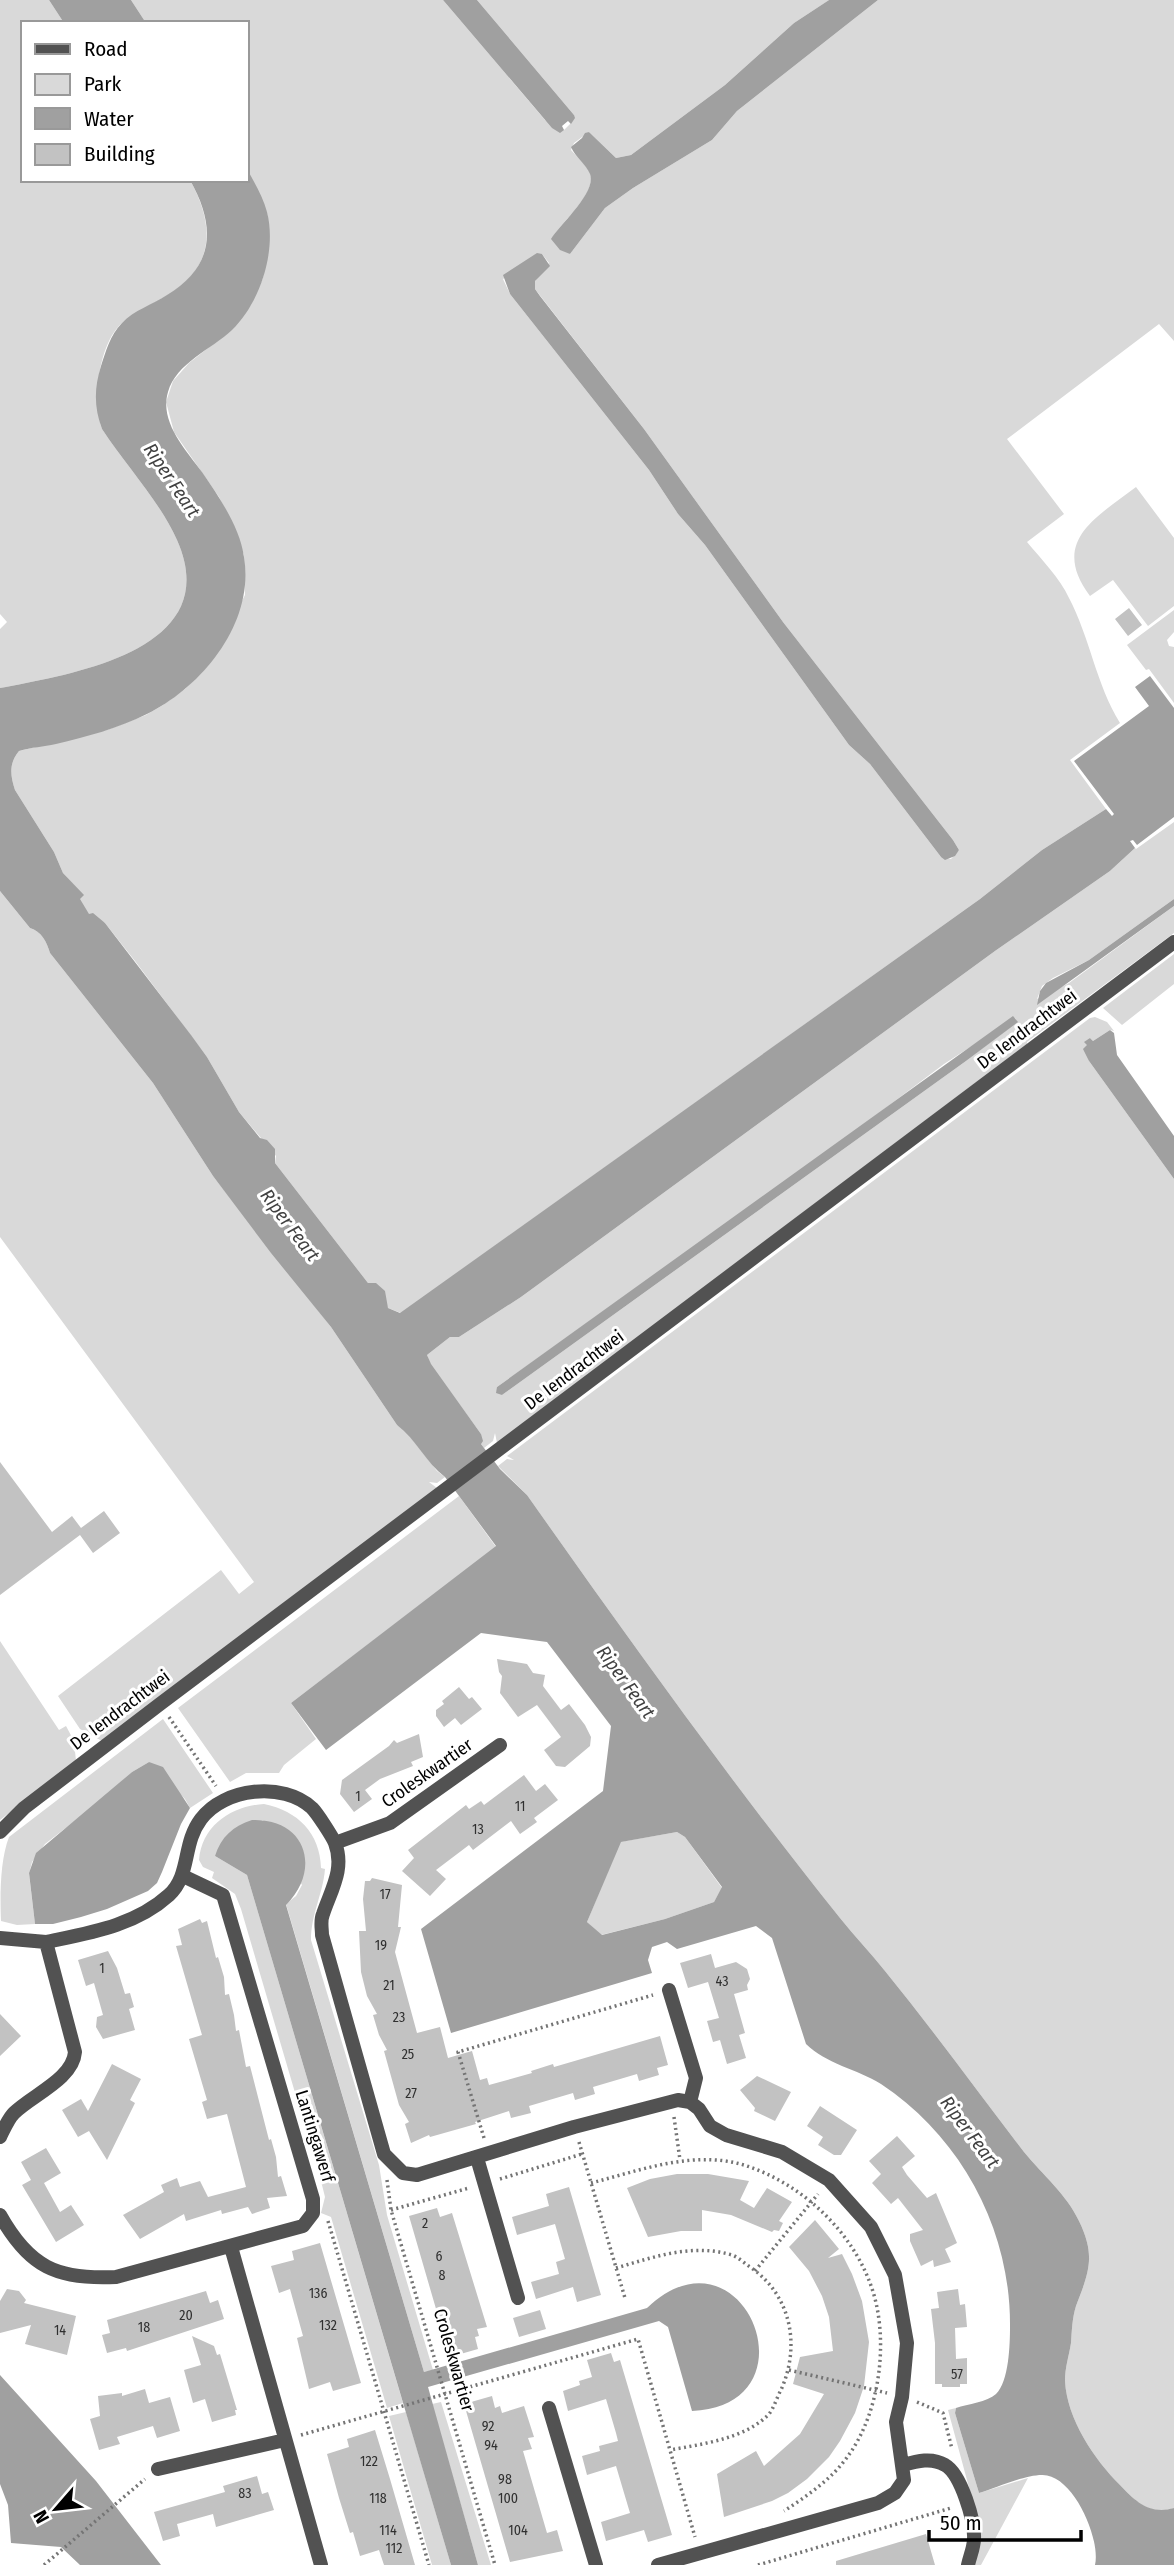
<svg xmlns="http://www.w3.org/2000/svg" width="1174" height="2565" viewBox="0 0 1174 2565" font-family="'Fira Sans Condensed',sans-serif">
	<rect width="100%" height="100%" fill="#fff"/>
	<!-- green -->
	<path fill="#d9d9d9" fill-rule="evenodd" d="M0,0H49L64,23H23V180H190C215,226 215,266 168,295C153,304 135,312 122,323C106,337 99,367 98,387C98,402 97,415 102,429C126,466 159,500 177,540C226,650 73,674 0,688V629L7,622L0,614Z
		M131,0H443L545,120L564,130L571,123L574,115L477,0H829L794,23L725,85L631,155L616,158L589,132L574,143L571,150C577,157 590,168 591,177C593,196 561,223 552,238L570,254L605,208L633,188L712,140L737,111L878,0H1174V341L1159,324L1007,439L1064,514L1027,542C1041,559 1060,578 1069,598C1090,638 1096,684 1120,723L1070,760L1106,809L1042,850L980,899L401,1313L388,1308L385,1302L368,1283L275,1163L276,1156L239,1112L207,1057L135,961L105,923L89,915L79,899L83,895L63,873L54,852L15,790C10,775 9,763 19,751L107,730L146,715L163,705L185,689L208,666L245,595L244,555L233,525L219,497L174,432L166,402L173,381L189,363L232,329L251,305L263,278L269,232L267,213L247,169V23H146ZM542,254L549,263L535,281V289L644,429L783,622L953,840L959,850L951,859L941,857L870,764L849,745L705,545L678,514L649,470L510,294L503,279Z
		M1136,487L1174,538V606L1148,626L1113,580L1090,596C1049,541 1097,517 1136,487Z
		M1174,610V632L1167,640L1169,646L1174,647V703L1149,669L1146,670L1127,645Z
		M1174,822V899L1089,960L1053,978L1042,986L1037,999L1069,983L1174,906V933L1027,1042V1044L497,1443L495,1433L493,1441L484,1448L481,1444V1434L430,1364L427,1355L450,1337H459L521,1297L995,951L1110,871L1135,848L1136,849ZM1015,1018L1017,1022L966,1061L502,1395L497,1387L847,1137L944,1064Z
		M0,891L30,928C41,931 47,942 50,953L153,1083L213,1176L331,1327L397,1425L405,1430L437,1471L445,1477L437,1483L429,1482L437,1488L102,1741L80,1729L58,1696L221,1570L239,1594L254,1582L0,1237Z
		M1174,954V984L1122,1025L1103,1008Z
		M1095,1017L1107,1022L1114,1031L1110,1030L1093,1041L1090,1038L1087,1045L1089,1061L1174,1179V2508C1150,2516 1136,2502 1120,2485C1094,2459 1067,2419 1065,2381C1065,2367 1069,2356 1071,2343C1072,2330 1072,2319 1076,2306C1089,2272 1096,2256 1079,2221C1067,2195 1042,2174 1024,2152C978,2092 933,2030 885,1971C871,1953 854,1936 840,1918C730,1781 628,1638 527,1495L498,1466L507,1459L514,1460L507,1456L1090,1018Z
		M459,1496L496,1547L291,1703L316,1739L284,1765L279,1773H246L230,1782L178,1708Z
		M0,1641L59,1730L66,1726L74,1741L76,1761L0,1820Z
		M163,1719L213,1793L190,1808L185,1799L149,1762L132,1772L90,1809L45,1844L32,1862L29,1874L35,1924L17,1925L1,1921C0,1896 0,1860 9,1837Z
		M264,1804C298,1811 320,1833 321,1868L325,1869C323,1894 311,1914 311,1940L379,2165L387,2215L433,2370L424,2372L286,1904L296,1896L302,1885L263,1820C236,1821 229,1835 215,1856L247,1875L403,2403L387,2408L331,2217L321,2213L325,2197L321,2181L241,1909L235,1894L212,1878L214,1872L203,1867L199,1860C202,1825 232,1806 264,1804Z
		M677,1832L685,1837L722,1888L714,1902L665,1919L601,1935L587,1922L620,1842Z
		M441,2402L491,2565H478L432,2404Z
		M956,2408L955,2413L979,2493L1028,2478L981,2565H974L977,2517L948,2410Z
		M406,2412L451,2565H432L389,2416Z"/>
	<!-- water -->
	<path fill="#a0a0a0" fill-rule="evenodd" d="M49,0H131L146,23H64Z
		M443,0H477L574,115L575,118L571,124L568,121L562,126L564,130L560,133L552,128Z
		M829,0H878L737,111L712,140L633,188L605,208L570,254L560,250L551,239C560,224 597,192 590,174C586,164 575,157 571,147L582,138L585,133L589,132L616,158L631,155L725,85L794,23Z
		M247,169C254,182 263,197 267,212C277,251 260,303 232,330C212,349 176,363 168,392C159,422 186,450 202,472C219,497 240,527 244,557C255,623 202,687 147,714C119,728 86,737 56,744C43,747 32,747 19,751C9,763 10,775 15,790L54,852L63,873L84,895L80,899L89,914L93,913L105,923L191,1035L207,1057L239,1112L260,1138L267,1140L275,1149V1163L368,1283H376L385,1291L388,1308L400,1313L980,899L1042,850L1106,809L1112,816L1114,814L1074,761L1149,706L1135,687L1150,676L1174,708V817L1137,845L1133,840L1130,841L1135,848L1110,871L995,951L521,1297L459,1337H450L427,1355L431,1364L481,1434L483,1441L481,1444L500,1469L527,1495C628,1638 730,1781 840,1918C854,1936 871,1953 885,1971C933,2030 978,2092 1024,2152C1042,2174 1067,2195 1079,2221C1096,2256 1089,2272 1076,2306C1072,2319 1072,2330 1071,2343C1069,2356 1065,2367 1065,2381C1067,2419 1094,2459 1120,2485C1136,2502 1150,2515 1174,2508V2565H1095C1101,2539 1073,2474 1042,2475C1024,2475 996,2488 979,2493L955,2413L956,2408C968,2404 987,2402 996,2394C1009,2382 1010,2344 1010,2327C1011,2230 962,2138 881,2084C857,2069 826,2064 806,2044L772,1938L756,1926L677,1949L667,1942L652,1947L648,1960L652,1973L451,2033L421,1929L603,1791L611,1726L547,1642L481,1633L326,1750L291,1703L496,1546L445,1477C426,1463 416,1439 397,1425L331,1327L271,1253L213,1176L153,1083L50,953C47,942 41,931 30,928L0,891V688C73,674 226,650 177,540C159,500 126,466 102,429C94,408 94,388 101,366C106,351 110,335 122,323C134,310 152,305 167,295C215,266 216,226 190,180H247ZM677,1832L685,1837L722,1887L714,1902L665,1919L602,1935L587,1922L621,1842Z
		M537,253L542,254L550,266L535,281V289L540,296L644,429L783,622L953,840L959,850L955,856L945,860L941,857L870,764L849,745L705,545L678,514L649,470L510,294L503,275Z
		M1174,899V906L1037,1005L1040,991L1046,983L1089,960Z
		M1013,1016L1018,1022L966,1061L502,1395L496,1393L497,1387Z
		M1110,1030L1114,1033L1117,1055L1174,1136V1179L1089,1061L1083,1049L1087,1045L1084,1042L1090,1038L1093,1041Z
		M149,1762L163,1767L190,1808L181,1824L162,1872L157,1883L148,1891L107,1909L81,1917L53,1924H35L29,1873L36,1853L132,1772Z
		M252,1820C306,1818 322,1869 286,1905L424,2372L647,2308C742,2217 820,2405 692,2411L668,2327L659,2321L428,2387L478,2565H451L247,1875L215,1856C221,1837 233,1826 252,1820Z
		M0,2375L96,2481L161,2565H80L61,2547L11,2543L8,2505L0,2484Z"/>
	<!-- building -->
	<path fill="#c2c2c2" d="M1129,608L1142,625L1128,636L1115,619Z
		M0,1462L52,1532L72,1516L81,1528L104,1511L120,1533L93,1553L80,1535L0,1595Z
		M497,1659L527,1664L533,1673L545,1675L543,1686L561,1710L569,1704L585,1725L591,1737L590,1746L565,1767L556,1766L544,1750L561,1737L537,1705L518,1717L500,1693L502,1676L499,1672Z
		M459,1687L469,1699L472,1697L482,1709L461,1725L455,1718L444,1727L436,1716V1710L444,1704L442,1701Z
		M419,1734L423,1757L411,1762L413,1766L380,1779L365,1790L372,1799L354,1812L340,1794L342,1780L389,1746L394,1740L397,1743Z
		M524,1775L536,1791L545,1784L558,1800L534,1818L537,1822L520,1834L511,1821L473,1850L469,1845L436,1870L446,1879L430,1896L402,1871L414,1858L408,1850L466,1805L469,1809L481,1801L484,1805Z
		M372,1878L402,1885L398,1927H401L395,1952L417,2033L440,2027L448,2058L472,2051L480,2080L487,2078L489,2085L532,2073L531,2071L553,2064L554,2067L660,2036L668,2065L657,2068L659,2075L639,2081L637,2074L593,2087L595,2094L575,2100L573,2093L529,2106L531,2113L511,2118L509,2111L475,2122L476,2124L430,2137L429,2135L411,2143L405,2124L409,2122L399,2105L384,2051L387,2050L379,2035L373,2015L377,2014L367,1996L361,1972L359,1931H366L363,1899L365,1881H370Z
		M200,1919L202,1923L207,1921L216,1958L218,1957L224,1977L225,1995L229,1994L234,2015L236,2031L239,2030L246,2067L250,2066L269,2140L271,2139L276,2157L278,2177L281,2176L287,2196L267,2198L270,2208L252,2214L248,2207L222,2214L221,2210L186,2221L184,2214L140,2239L123,2215L164,2192L161,2185L177,2178L180,2187L200,2181L208,2197L246,2187L227,2114L207,2119L202,2102L207,2100L189,2039L202,2035L176,1946L182,1945L178,1929Z
		M108,1951L117,1968L125,1994L130,1993L134,2007L129,2009L135,2030L103,2039L96,2027L97,2017L103,2015L94,1983L86,1986L78,1960Z
		M711,1954L715,1968L736,1962L747,1969L750,1979L747,1985L748,1990L734,1994L745,2033L739,2035L746,2058L727,2064L720,2040L713,2042L707,2021L719,2018L708,1982L688,1988L680,1963Z
		M0,2014L21,2036L0,2056Z
		M112,2064L141,2079L130,2100L135,2103L107,2160L89,2131L78,2137L62,2110L81,2099L88,2111Z
		M757,2076L791,2092L775,2121L754,2111L755,2108L740,2090Z
		M820,2106L857,2130L841,2155H834L818,2145L823,2137L807,2126Z
		M897,2136L915,2156L902,2167L907,2175L927,2198L936,2193L957,2243L945,2249L951,2262L934,2267L933,2260L921,2266L910,2241V2234L923,2230L898,2198L891,2204L872,2183L881,2174L869,2161Z
		M46,2148L61,2173L44,2183L60,2212L71,2205L84,2225L56,2242L22,2185L31,2180L21,2162Z
		M677,2174H708L749,2181L740,2200L754,2208L767,2188L792,2202L779,2221L783,2223L779,2231L774,2230L772,2232L731,2215L702,2210V2231H681L648,2237L627,2188L650,2179Z
		M569,2187L601,2295L577,2302L573,2287L536,2299L531,2282L559,2274L556,2262L565,2259L555,2224L517,2235L512,2217L549,2206L546,2194Z
		M437,2208L440,2217L452,2213L487,2327L477,2329L479,2336L475,2337L478,2349L450,2357L409,2216Z
		M815,2220L839,2249L828,2258L842,2254L852,2274L862,2301L869,2342L864,2386L855,2413L840,2441L829,2457L807,2479L788,2493L772,2501L724,2517L717,2474L756,2451L764,2466L800,2434L824,2394L793,2384L800,2357L833,2351L829,2317L822,2296L809,2271L789,2247Z
		M320,2243L361,2383L333,2391L330,2382L309,2389L297,2338L303,2336L290,2289L279,2293L271,2266L294,2260L292,2251Z
		M7,2289L19,2291L26,2300L24,2303L76,2316L67,2355L25,2344L31,2325L0,2333V2301Z
		M958,2289L960,2305L965,2304L967,2327L955,2328L956,2359L967,2358V2384H960V2387H942V2384H935V2343L931,2309L939,2308L937,2292Z
		M206,2291L210,2303L218,2300L224,2319L127,2351L126,2348L107,2353L102,2335L110,2333L107,2320Z
		M540,2310L546,2329L519,2337L513,2318Z
		M192,2336L214,2346L217,2355L220,2354L237,2410H235L236,2415L212,2422L205,2399L193,2403L184,2370L201,2365Z
		M611,2353L614,2362L620,2360L672,2535L648,2542L644,2530L606,2541L601,2522L630,2513L616,2466L587,2475L582,2456L600,2451L599,2446L618,2441L616,2433L606,2399L568,2411L563,2391L580,2385L579,2381L592,2377L587,2360Z
		M145,2389L149,2403L170,2397L180,2431L157,2438L153,2426L117,2437L120,2444L99,2450L90,2419L100,2416L98,2396L122,2393V2396Z
		M492,2396L495,2408L500,2406L502,2413L524,2406L534,2437L528,2438L532,2449L523,2451L547,2533L557,2530L563,2551L510,2562L464,2404Z
		M375,2430L390,2479L415,2565H384L379,2550L360,2556L353,2532L350,2533L339,2498L327,2454L349,2447L347,2439Z
		M257,2476L262,2494L268,2492L274,2510L216,2527L213,2514L177,2524L180,2536L163,2541L154,2512L225,2492L223,2486Z
		M926,2534L935,2565H836V2561Z"/>
	<g fill="none" stroke-linecap="round" stroke-linejoin="round">
		<!-- path -->
		<path stroke="#747474" stroke-width="3.5" stroke-dasharray="2 3.5" stroke-linecap="butt" d="M169,1717L216,1786
			M674,2117L680,2160
			M484,2138L458,2052L653,1995
			M579,2142L625,2298
			M500,2179L582,2154
			M387,2180L391,2210L495,2565
			M591,2183C642,2170 695,2149 747,2166C801,2184 850,2229 870,2283C890,2335 881,2411 848,2456C832,2479 807,2496 784,2511
			M391,2210L469,2188
			M328,2221L429,2565
			M616,2268C654,2257 692,2243 732,2255C738,2257 744,2263 750,2267C791,2295 801,2345 781,2390C777,2397 774,2408 769,2414C745,2439 702,2444 670,2450
			M755,2271L818,2194
			M789,2370L887,2393
			M917,2402L943,2413L952,2449
			M301,2435L638,2339L695,2537
			M44,2565L145,2479
			M758,2565L951,2508"/>
		<!-- minor -->
		<path stroke="#525252" stroke-width="14" d="M0,1832L24,1808L160,1704L1174,942
			M335,1843L390,1823L500,1745
			M0,1938L46,1942L75,2052C73,2079 32,2095 14,2113C8,2119 4,2129 0,2137
			M46,1942C89,1933 135,1926 169,1895C191,1875 182,1844 201,1819C224,1788 283,1781 312,1808C317,1813 332,1836 335,1843C345,1869 331,1890 323,1914C320,1921 322,1928 322,1935L384,2154L403,2173L417,2175L574,2127L678,2100L690,2102L699,2109L710,2126L726,2135L782,2152L829,2180L871,2227L895,2275L907,2343L902,2397L896,2422L904,2480L895,2493L878,2503L658,2565
			M669,1990L696,2078L690,2102
			M477,2158L518,2298
			M0,2215C29,2267 57,2280 116,2277L303,2226L313,2213V2199L223,1895L183,1876
			M231,2247L321,2565
			M549,2408L596,2565
			M903,2465C917,2461 932,2457 945,2465C961,2474 975,2521 974,2539C974,2547 970,2556 968,2565
			M158,2469L285,2440"/>
	</g>
	<g text-anchor="middle" dominant-baseline="central" stroke-width="6" stroke-linejoin="round" paint-order="stroke">
		<!-- number labels -->
		<g font-size="14" fill="#303030">
			<text x="358" y="1796">1</text>
			<text x="520" y="1806">11</text>
			<text x="478" y="1829">13</text>
			<text x="385" y="1894">17</text>
			<text x="381" y="1945">19</text>
			<text x="102" y="1968">1</text>
			<text x="722" y="1981">43</text>
			<text x="389" y="1985">21</text>
			<text x="399" y="2017">23</text>
			<text x="408" y="2054">25</text>
			<text x="411" y="2093">27</text>
			<text x="425" y="2223">2</text>
			<text x="439" y="2256">6</text>
			<text x="442" y="2275">8</text>
			<text x="318" y="2293">136</text>
			<text x="186" y="2315">20</text>
			<text x="328" y="2325">132</text>
			<text x="144" y="2327">18</text>
			<text x="60" y="2330">14</text>
			<text x="957" y="2374">57</text>
			<text x="488" y="2426">92</text>
			<text x="491" y="2445">94</text>
			<text x="369" y="2461">122</text>
			<text x="505" y="2479">98</text>
			<text x="245" y="2493">83</text>
			<text x="378" y="2498">118</text>
			<text x="508" y="2498">100</text>
			<text x="388" y="2530">114</text>
			<text x="518" y="2530">104</text>
			<text x="394" y="2548">112</text>
		</g>
		<!-- street labels -->
		<g font-size="18" fill="#000" stroke="#fff">
			<text transform="translate(1027 1029) rotate(-37)">De Iendrachtwei</text>
			<text transform="translate(574 1370) rotate(-37)">De Iendrachtwei</text>
			<text transform="translate(120 1710) rotate(-37)">De Iendrachtwei</text>
			<text transform="translate(427 1773) rotate(-35)">Croleskwartier</text>
			<text transform="translate(315 2136) rotate(73)">Lantingawerf</text>
			<text transform="translate(454 2360) rotate(74)">Croleskwartier</text>
		</g>
		<!-- water labels -->
		<g font-size="19" font-style="italic" fill="#414141" stroke="#fff">
			<text transform="translate(172 480) rotate(56)">Riper Feart</text>
			<text transform="translate(290 1225) rotate(53)">Riper Feart</text>
			<text transform="translate(626 1682) rotate(54)">Riper Feart</text>
			<text transform="translate(970 2132) rotate(53)">Riper Feart</text>
		</g>
	</g>
	<!-- legend -->
	<rect x="21" y="21" width="228" height="161" fill="#ffffff" stroke="#999999" stroke-width="2"/>
	<rect x="35" y="44" width="35" height="10" fill="#525252" stroke="#999999" stroke-width="2"/>
	<text x="84" y="56" font-size="21" fill="#000000">Road</text>
	<rect x="35" y="74" width="35" height="21" fill="#d9d9d9" stroke="#999999" stroke-width="2"/>
	<text x="84" y="91" font-size="21" fill="#000000">Park</text>
	<rect x="35" y="108" width="35" height="21" fill="#a0a0a0" stroke="#999999" stroke-width="2"/>
	<text x="84" y="126" font-size="21" fill="#000000">Water</text>
	<rect x="35" y="144" width="35" height="21" fill="#c2c2c2" stroke="#999999" stroke-width="2"/>
	<text x="84" y="161" font-size="21" fill="#000000">Building</text>
	<!-- north arrow -->
	<g transform="translate(56 2509) rotate(242)" stroke="#ffffff" stroke-width="5" paint-order="stroke">
	<path d="M0-5L12 26L0 18L-12 26Z" fill="#000000"/>
	<text y="-10" font-size="19" font-weight="bold" text-anchor="middle" fill="#000000">N</text>
	</g>
	<!-- scale -->
	<path d="M929 2530v10h152v-10" fill="none" stroke="#000000" stroke-width="3.5"/>
	<text x="940" y="2530" font-size="21" fill="#000000" stroke="#ffffff" stroke-width="5" paint-order="stroke">50 m</text>
</svg>
